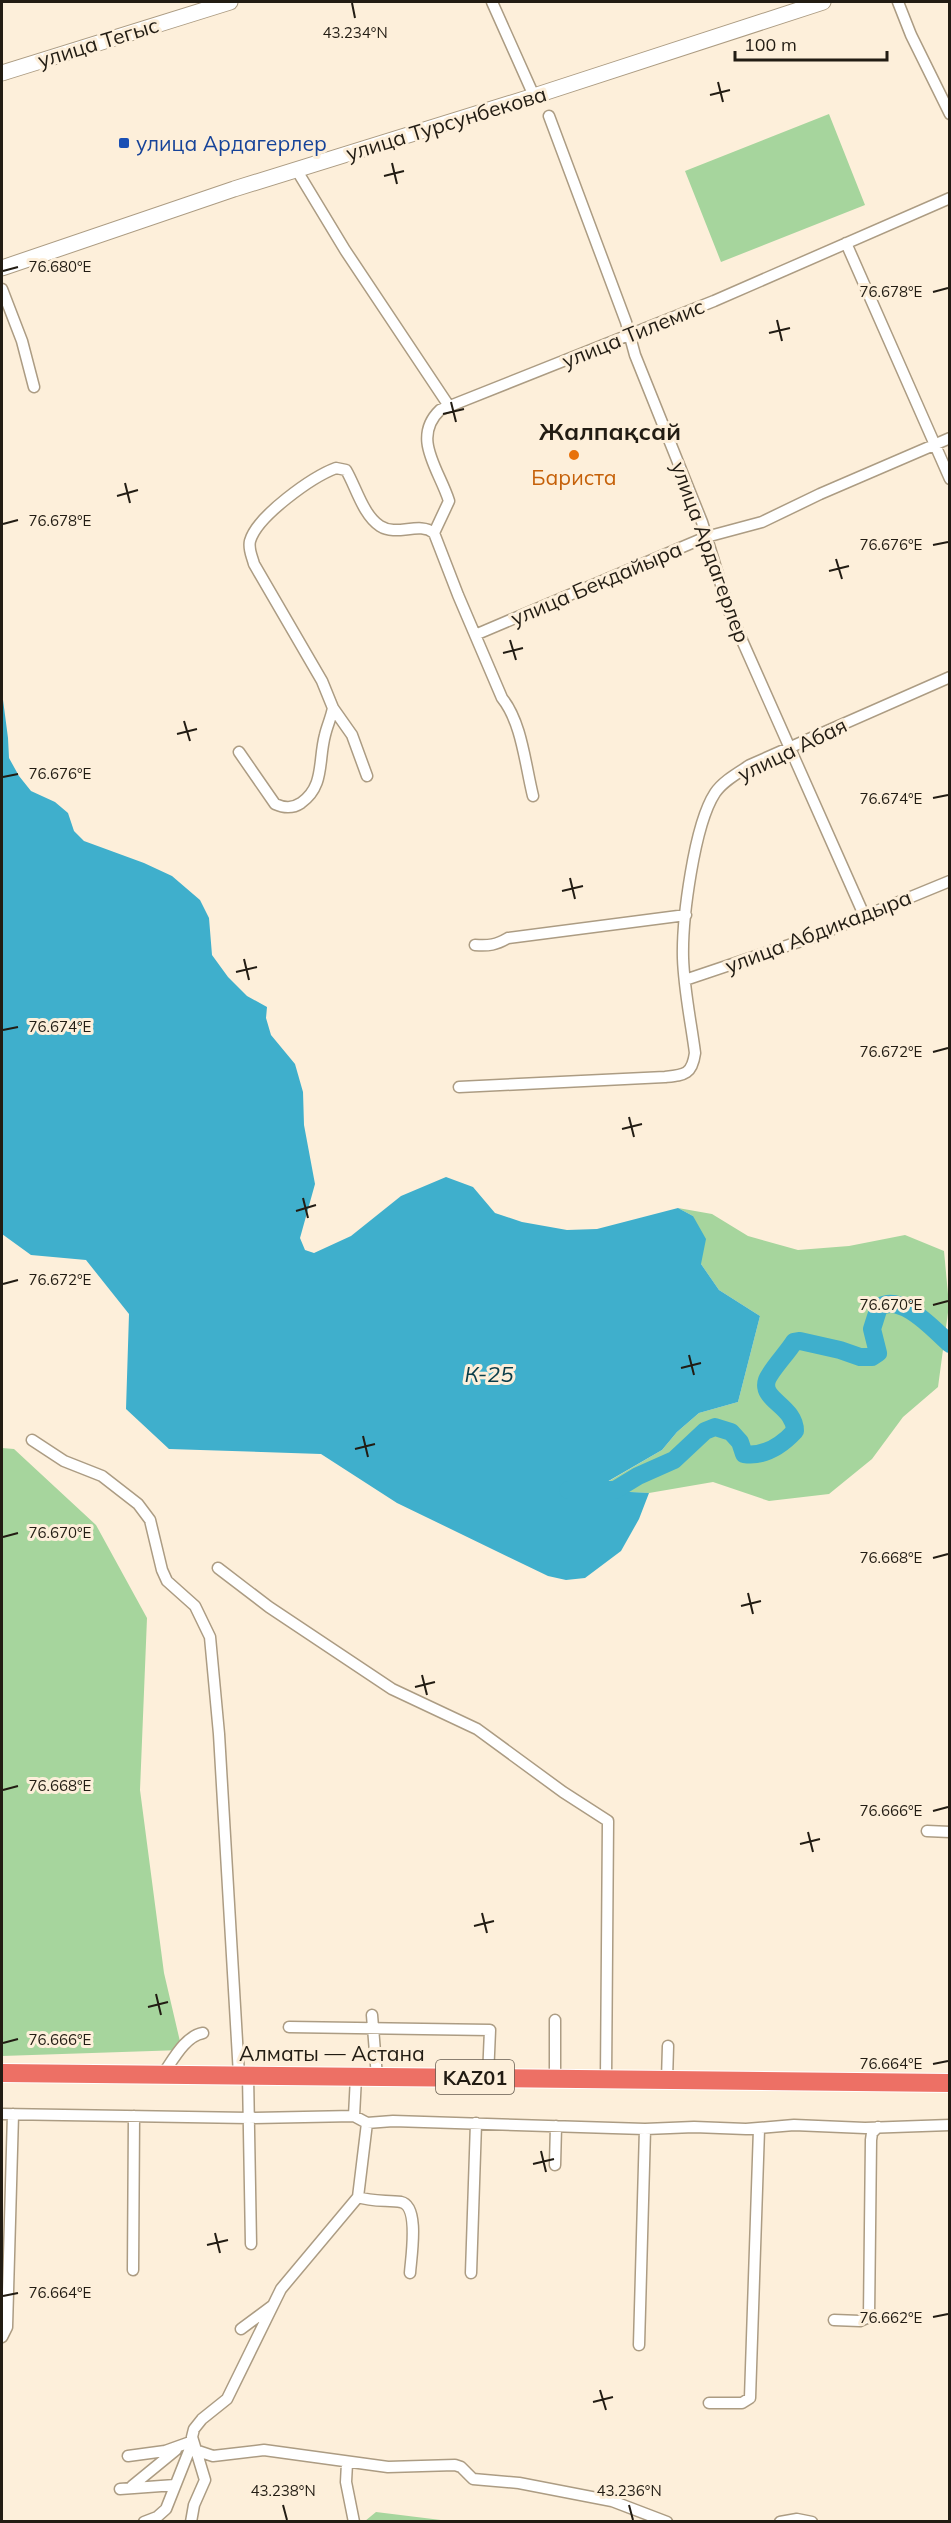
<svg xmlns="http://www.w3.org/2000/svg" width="951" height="2523" viewBox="0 0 951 2523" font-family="Mulish,sans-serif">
	<rect width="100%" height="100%" fill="#fdefda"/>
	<!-- green -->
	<path fill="#a6d59d" d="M829,114L865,205L721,262L685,171Z
		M678,1208L712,1214L748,1236L798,1250L849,1246L905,1235L944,1251L949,1305L938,1387L903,1417L872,1459L829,1494L769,1501L713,1482L649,1493L592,1491L662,1450L677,1432L699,1413L738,1402L760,1316L719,1290L701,1264L693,1216Z
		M2,1448L14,1449L96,1525L147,1618L140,1790L164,1973L182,2050L2,2056Z
		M376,2512L449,2521H365Z"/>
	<!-- water -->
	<path fill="#3fafcc" d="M2,692L8,738L9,758L19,776L31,791L55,802L68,813L74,831L84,841L144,863L172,876L200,900L209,918L212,955L228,977L247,996L267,1007L266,1018L271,1035L295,1064L303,1092L304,1125L315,1184L300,1238L305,1250L314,1253L351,1236L401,1196L446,1177L473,1187L495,1213L522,1222L567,1230L597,1229L678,1208L693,1216L706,1239L701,1264L719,1290L760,1316L738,1402L699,1413L677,1432L662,1450L593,1490L649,1493L639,1519L621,1551L585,1578L566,1580L548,1576L397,1503L321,1454L169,1449L126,1409L129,1314L86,1260L31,1255L2,1234Z"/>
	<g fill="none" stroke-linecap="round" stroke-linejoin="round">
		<!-- river -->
		<path stroke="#3fafcc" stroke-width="18" d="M568,1490H615L638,1476L674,1460L705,1431L715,1427L731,1432L740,1442L744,1454C765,1457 782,1445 795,1431C795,1406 760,1400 767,1380C770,1371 788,1352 794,1342L800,1341L840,1350L860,1357H872L878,1353L872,1329L879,1307C902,1293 933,1329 950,1344"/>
		<!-- street casing -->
		<g stroke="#ac9c83" stroke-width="13">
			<path id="street" d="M492,2L534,96
				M898,2L911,35L950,114
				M549,116L626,322L635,355L702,522L729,611L864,915
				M296,169L345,250L449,406
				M846,243L950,479
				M2,289L22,341L34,387
				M434,533L449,501C439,469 411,438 440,410L714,301L950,198
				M475,635L706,537L762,522L820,494L950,438
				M239,752L275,804C284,808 292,809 301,803C325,786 318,761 325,735C327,726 331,718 333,708
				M367,776L352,735L333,708L322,681L254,564C252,556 248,549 250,541C257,516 312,477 336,468L346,470C356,487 363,515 380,526C397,537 419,521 434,533L458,595L502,698C522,723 525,764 533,796
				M475,945C489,946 496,945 508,938L686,915
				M685,980L816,936L950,881
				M459,1087L665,1077C684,1075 692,1075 695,1053C691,1022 684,990 683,958C682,920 694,825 715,793C723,781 738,773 750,765L950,677
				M32,1440L64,1461L102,1476L138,1504L150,1520L162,1570L167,1581L195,1606L210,1637L219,1734L239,2075
				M218,1568L269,1607L392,1689L477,1729L563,1792L608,1821L606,2079
				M927,1831L950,1832
				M372,2015L377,2077
				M555,2020V2079
				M289,2027L490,2030L488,2077
				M163,2074C173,2060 185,2036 203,2033
				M248,2075L251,2244
				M667,2080L668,2046
				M2,2114L249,2118L354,2116L367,2123L393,2121L645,2129L694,2127L746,2129L794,2125L865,2128L950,2125
				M354,2116L356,2077
				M555,2165L556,2126
				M358,2197C372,2202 387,2200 401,2202C420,2206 411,2257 410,2273
				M133,2270L134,2116
				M471,2273L476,2123
				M834,2320L860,2321L869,2317L871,2140L872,2133L878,2127
				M241,2329L272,2306
				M2,2337L7,2327L13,2114
				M639,2345L645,2129
				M709,2403H742L750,2398L759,2129
				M195,2450L213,2456L264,2450L388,2467L455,2465L461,2467L473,2479L519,2483L612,2501L667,2522
				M128,2456L165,2451L193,2441
				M347,2463L346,2482L354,2522
				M132,2486L176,2450
				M120,2489L175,2485
				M144,2522L157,2517L166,2509L193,2441
				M191,2522L194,2505L205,2480L192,2437L194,2429L202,2419L227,2399L281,2289L358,2197L367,2123
				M780,2522L797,2519L812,2522"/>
		</g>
		<!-- secondary casing -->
		<g stroke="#ac9c83" stroke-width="17">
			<path id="secondary" d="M2,73L230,2
				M2,268L234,189L534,96L823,2"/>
		</g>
		<!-- highway casing -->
		<g stroke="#fff" stroke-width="20">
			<path id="highway" d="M2,2073L950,2083"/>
		</g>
		<!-- street -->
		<use href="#street" stroke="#fff" stroke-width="10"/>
		<!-- secondary -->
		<use href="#secondary" stroke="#fff" stroke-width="15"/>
		<!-- highway -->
		<use href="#highway" stroke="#ed7065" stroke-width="18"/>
	</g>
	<!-- ticks -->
	<path fill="none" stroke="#221c13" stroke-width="2" d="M352,3L355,18M718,82L723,102M710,95L730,90M392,163L397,184M384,176L404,171M3,271L18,267M933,292L948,288M777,320L782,341M769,333L790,328M451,402L456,422M443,414L464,409M125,483L130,503M117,496L138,490M3,524L18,520M933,545L948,542M836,559L842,579M829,571L849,566M510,640L516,660M503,653L523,648M184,721L190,741M177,734L197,729M3,777L18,774M933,798L948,795M570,878L575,899M562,891L583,886M244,959L249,980M236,972L257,967M3,1030L18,1027M933,1052L948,1048M629,1117L634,1137M622,1129L642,1124M303,1198L308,1218M296,1211L316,1205M3,1284L18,1280M933,1305L948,1301M689,1355L694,1375M681,1368L701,1363M363,1436L368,1457M355,1449L375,1444M3,1537L18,1533M933,1558L948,1554M748,1593L753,1614M741,1606L761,1601M422,1675L427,1695M415,1687L435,1682M3,1790L18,1786M933,1811L948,1807M808,1832L813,1852M800,1844L820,1839M482,1913L487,1933M474,1926L494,1921M156,1994L161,2015M148,2007L168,2002M3,2043L18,2039M933,2064L948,2061M541,2151L546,2172M533,2164L554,2159M215,2233L220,2253M207,2245L228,2240M3,2296L18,2293M933,2317L948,2314M600,2390L606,2410M593,2402L613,2397M283,2505L287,2520M629,2505L633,2520"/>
	<!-- markers -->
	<rect fill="#1a4fb4" stroke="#fdefda" stroke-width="2" x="118" y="137" width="12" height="12" rx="3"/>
	<circle fill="#e8710a" stroke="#fdefda" stroke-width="2" cx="574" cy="455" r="6"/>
	<g text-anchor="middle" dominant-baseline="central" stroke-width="6" stroke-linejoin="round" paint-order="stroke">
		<!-- shield labels -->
		<rect fill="#fdefda" stroke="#645b4f" stroke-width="1.5" x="436" y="2060" width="78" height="34" rx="4.5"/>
		<g font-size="20" font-weight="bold" fill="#221c13">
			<text x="475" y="2077">KАZ01</text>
		</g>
		<!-- street labels -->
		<g font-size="21" fill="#221c13" stroke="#fdefda">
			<text transform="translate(98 42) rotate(-17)">улица Тегыс</text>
			<text transform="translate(446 123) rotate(-17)">улица Турсунбекова</text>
			<text transform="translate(633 333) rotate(-22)">улица Тилемис</text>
			<text transform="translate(711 552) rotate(70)">улица Ардагерлер</text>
			<text transform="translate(596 583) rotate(-23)">улица Бекдайыра</text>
			<text transform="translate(792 749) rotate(-26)">улица Абая</text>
			<text transform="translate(818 931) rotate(-21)">улица Абдикадыра</text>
			<text x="332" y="2053">Алматы — Астана</text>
		</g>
		<!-- transit labels -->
		<g font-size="21" fill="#164399" stroke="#fdefda" text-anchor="start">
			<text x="136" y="143">улица Ардагерлер</text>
		</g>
		<!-- food labels -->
		<g font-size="21" fill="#c56008" stroke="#fdefda">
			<text x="574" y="477">Бариста</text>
		</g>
		<!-- water labels -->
		<g font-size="22" font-style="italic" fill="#0a3d49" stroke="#fdefda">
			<text x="489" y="1374">К-25</text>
		</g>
		<!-- quarter labels -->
		<g font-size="24" font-weight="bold" fill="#221c13" stroke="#fdefda">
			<text x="610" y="431">Жалпақсай</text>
		</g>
	</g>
	<g font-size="15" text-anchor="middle" fill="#221c13" stroke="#fdefda" stroke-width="6" stroke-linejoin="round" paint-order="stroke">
		<text x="355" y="38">43.234°N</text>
		<text x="60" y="272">76.680°E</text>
		<text x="891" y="297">76.678°E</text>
		<text x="60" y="526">76.678°E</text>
		<text x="891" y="550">76.676°E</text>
		<text x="60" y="779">76.676°E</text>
		<text x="891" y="804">76.674°E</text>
		<text x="60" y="1032">76.674°E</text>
		<text x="891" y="1057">76.672°E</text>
		<text x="60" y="1285">76.672°E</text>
		<text x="891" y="1310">76.670°E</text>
		<text x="60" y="1538">76.670°E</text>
		<text x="891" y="1563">76.668°E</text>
		<text x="60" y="1791">76.668°E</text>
		<text x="891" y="1816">76.666°E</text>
		<text x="60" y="2045">76.666°E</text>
		<text x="891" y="2069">76.664°E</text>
		<text x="60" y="2298">76.664°E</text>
		<text x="891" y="2323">76.662°E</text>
		<text x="283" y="2496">43.238°N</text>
		<text x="629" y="2496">43.236°N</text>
	</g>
	<!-- border -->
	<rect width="951" height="2523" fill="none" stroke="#221c13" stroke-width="6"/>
	<!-- scale -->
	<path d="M735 51v9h152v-9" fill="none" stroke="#221c13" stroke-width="3"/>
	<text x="744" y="51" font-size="18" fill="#221c13" stroke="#fdefda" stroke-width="4.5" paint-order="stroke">100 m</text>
</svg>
